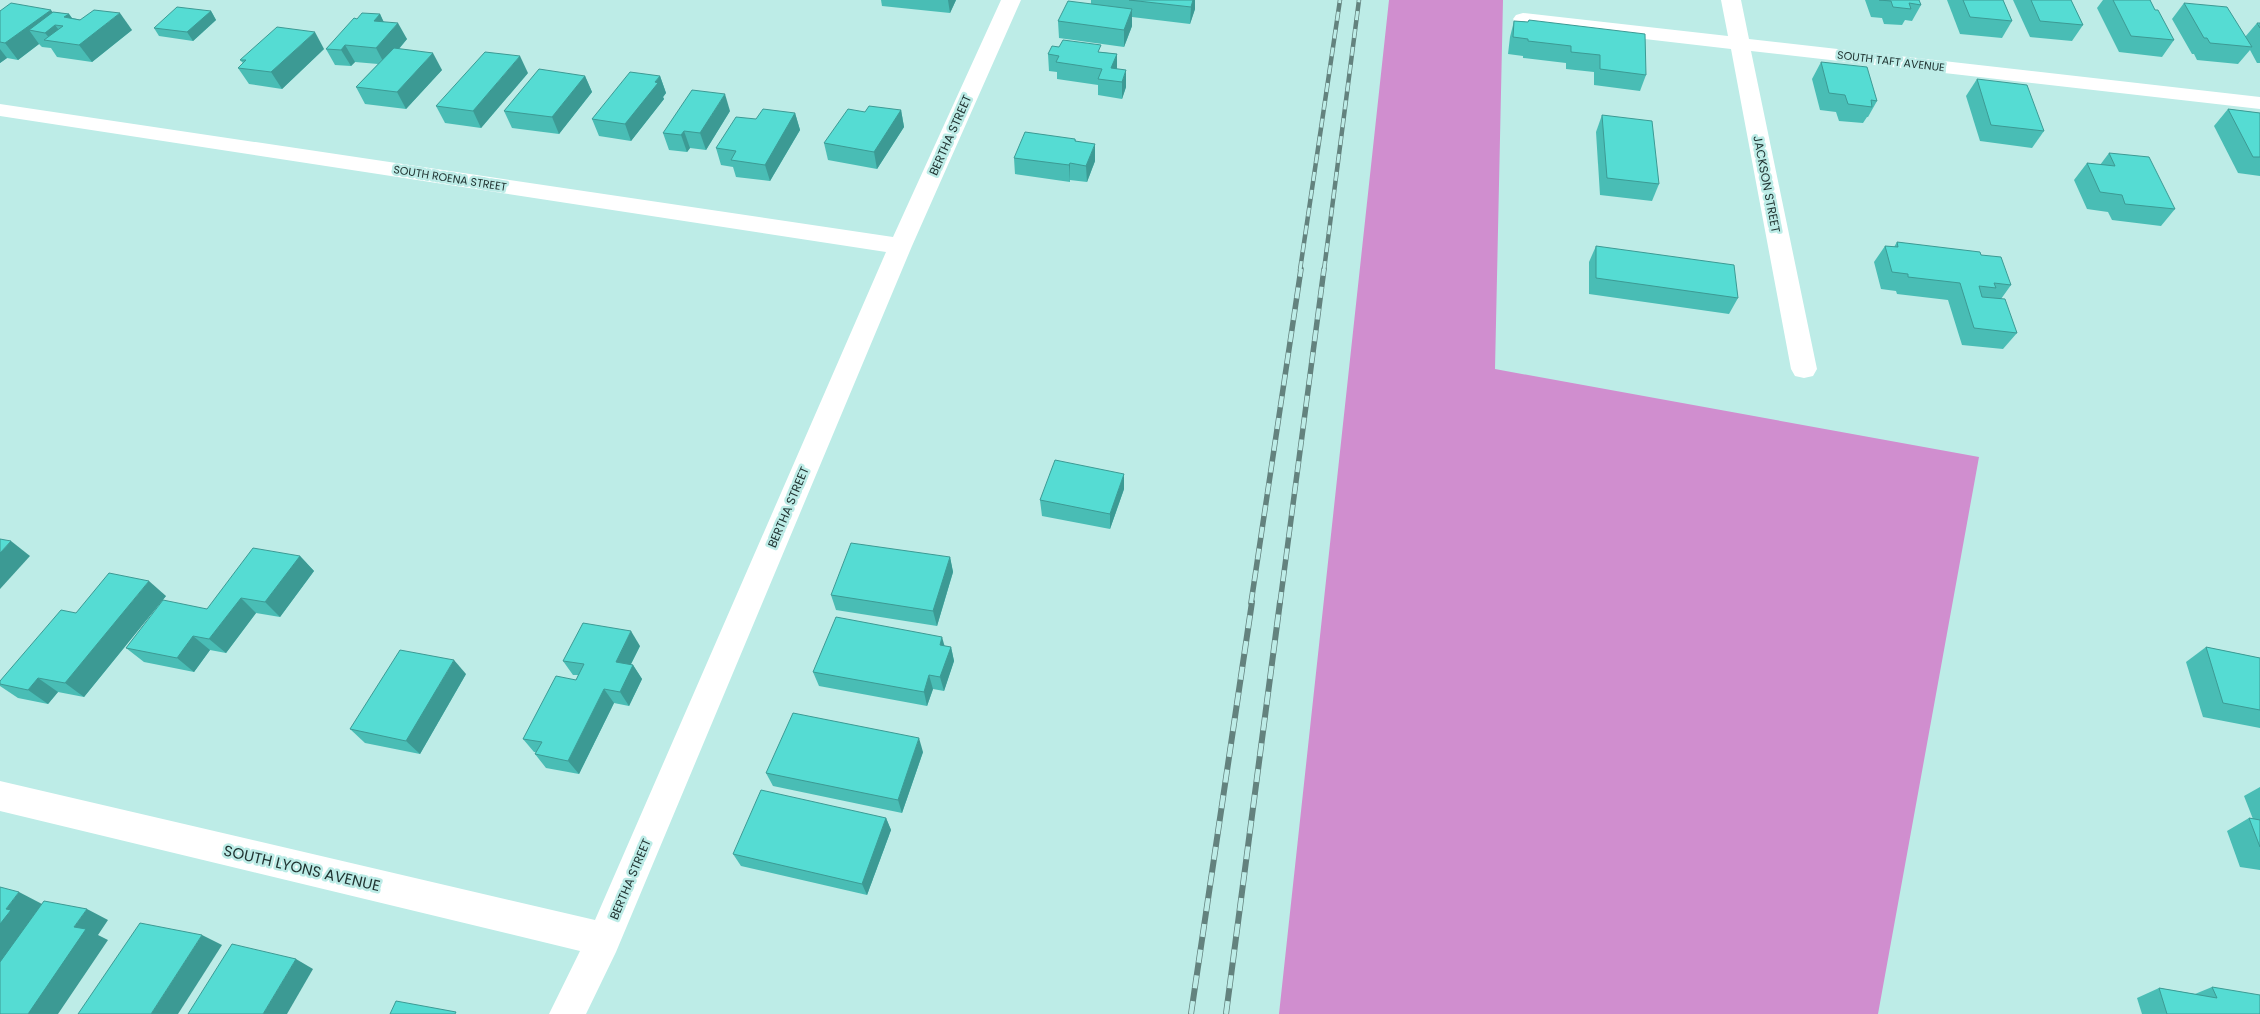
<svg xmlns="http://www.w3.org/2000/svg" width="2260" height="1014" font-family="Poppins,sans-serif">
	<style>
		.forest { fill: #d08ecf }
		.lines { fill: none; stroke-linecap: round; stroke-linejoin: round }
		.minor { fill: #fff; fill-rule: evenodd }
		.rail-far2-casing { stroke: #63827e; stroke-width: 4.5 }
		.rail-far1-casing { stroke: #63827e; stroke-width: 5.5 }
		.rail-casing { stroke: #63827e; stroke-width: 6 }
		.rail-far2 { stroke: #bdece7; stroke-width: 3; stroke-dasharray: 9; stroke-linecap: butt }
		.rail-far1 { stroke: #bdece7; stroke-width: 4; stroke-dasharray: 11; stroke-linecap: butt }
		.rail { stroke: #bdece7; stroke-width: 4.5; stroke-dasharray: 13; stroke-linecap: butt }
		.wall { fill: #49bdb5 }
		.shaded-wall { fill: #3c9a94 }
		.building { fill: #55dcd3; stroke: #3c9a94 }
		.labels { text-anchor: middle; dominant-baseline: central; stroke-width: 5; stroke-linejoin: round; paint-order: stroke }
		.far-street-label { font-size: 11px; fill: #213432; stroke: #bdece7 }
		.street-label { font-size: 12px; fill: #213432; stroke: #bdece7 }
		.near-street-label { font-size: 15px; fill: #213432; stroke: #bdece7 }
	</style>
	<rect width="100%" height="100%" fill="#bdece7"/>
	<path class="forest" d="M 1389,0 L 1503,0 L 1495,369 L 1979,457 L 1878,1014 L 1279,1014 Z"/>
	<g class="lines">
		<g class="minor">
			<path d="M 1001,0 L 1021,0 L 912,246 L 616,952 L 586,1014 L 549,1014 L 580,951 L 0,811 L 0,781 L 595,920 L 886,252 L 0,116 L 0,104 L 893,237 Z"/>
			<path d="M 1721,0 L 1741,0 L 1749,39 L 2260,97 L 2260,109 L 1751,51 L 1817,369 L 1813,376 L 1804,378 L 1795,376 L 1791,369 L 1731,49 L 1523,25 L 1516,23 L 1513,19 L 1516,15 L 1523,13 L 1728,36 Z"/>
		</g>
		<g class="rail-far2-casing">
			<g id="rail-far2">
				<path d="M 1300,270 L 1340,0"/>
				<path d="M 1324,270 L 1359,0"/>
			</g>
		</g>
		<g class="rail-far1-casing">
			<g id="rail-far1">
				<path d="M 1251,603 L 1301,269"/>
				<path d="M 1280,603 L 1324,269"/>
			</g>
		</g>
		<g class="rail-casing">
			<g id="rail">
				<path d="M 1191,1014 L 1252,602"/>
				<path d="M 1226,1014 L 1280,602"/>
			</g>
		</g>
		<use href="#rail-far2" class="rail-far2"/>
		<use href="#rail-far1" class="rail-far1"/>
		<use href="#rail" class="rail"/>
	</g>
	<g class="wall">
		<path d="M 881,0 L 956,0 L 950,13 L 882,6 Z"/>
		<path d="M 1091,0 L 1195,0 L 1195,9 L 1190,24 L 1132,17 L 1132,26 L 1124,47 L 1059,38 L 1058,21 L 1091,4 Z"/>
		<path d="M 1865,0 L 1919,0 L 1921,5 L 1912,21 L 1905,20 L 1902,25 L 1884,24 L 1882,18 L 1871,17 Z"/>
		<path d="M 1947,0 L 2003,0 L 2012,21 L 2002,38 L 1960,34 Z"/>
		<path d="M 2013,0 L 2071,0 L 2083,25 L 2072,41 L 2030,37 Z"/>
		<path d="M 2103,0 L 2150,0 L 2155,10 L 2174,40 L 2162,57 L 2119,52 L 2097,8 Z"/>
		<path d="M 2184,3 L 2245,37 L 2257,23 L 2260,23 L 2260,63 L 2257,63 L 2250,50 L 2238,64 L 2197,60 L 2194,54 L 2192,54 L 2172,19 Z"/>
		<path d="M 0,11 L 53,12 L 69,14 L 72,18 L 132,30 L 92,62 L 57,57 L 51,48 L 42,47 L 39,44 L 18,60 L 7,58 L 0,63 Z"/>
		<path d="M 211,11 L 216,20 L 193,41 L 159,36 L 154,28 Z"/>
		<path d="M 380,14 L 383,21 L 407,39 L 399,49 L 442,70 L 406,109 L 365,104 L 356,87 L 378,64 L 355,62 L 351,66 L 335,65 L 326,49 L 357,19 Z"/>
		<path d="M 1529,20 L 1646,75 L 1640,91 L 1594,85 L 1594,72 L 1566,69 L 1566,63 L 1523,58 L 1523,56 L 1508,54 L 1510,37 L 1514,21 L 1528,22 Z"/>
		<path d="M 324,49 L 282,89 L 249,84 L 238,68 L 243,63 L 240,60 Z"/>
		<path d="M 1101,52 L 1117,54 L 1117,69 L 1126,87 L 1122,99 L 1098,95 L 1098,85 L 1057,79 L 1057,72 L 1049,71 L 1048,54 Z"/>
		<path d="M 1821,62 L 1877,101 L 1868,117 L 1867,117 L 1863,123 L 1839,121 L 1836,112 L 1820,110 L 1812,79 Z"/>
		<path d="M 528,73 L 481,128 L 445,123 L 436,106 Z"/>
		<path d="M 585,76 L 592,92 L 559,134 L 512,128 L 504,111 Z"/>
		<path d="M 660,76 L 666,93 L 663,97 L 664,99 L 631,141 L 599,136 L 592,119 Z"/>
		<path d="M 1977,79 L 2044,131 L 2032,148 L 1980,141 L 1966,96 Z"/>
		<path d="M 2228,109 L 2260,113 L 2260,176 L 2238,173 L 2214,126 Z"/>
		<path d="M 901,110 L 904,127 L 877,169 L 828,160 L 824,143 L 865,112 Z"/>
		<path d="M 730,111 L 706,150 L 690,148 L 687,152 L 669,150 L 663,133 Z"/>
		<path d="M 795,113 L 800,130 L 770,181 L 736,177 L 733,167 L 721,165 L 716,148 L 756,119 Z"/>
		<path d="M 1602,115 L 1659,184 L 1652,201 L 1600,195 L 1596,132 Z"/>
		<path d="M 1075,139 L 1076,141 L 1095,161 L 1087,182 L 1070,180 L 1070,182 L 1015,174 L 1014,158 Z"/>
		<path d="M 2109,153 L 2175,209 L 2161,226 L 2112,220 L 2108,212 L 2087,209 L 2074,180 L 2087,163 L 2100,165 Z"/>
		<path d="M 1897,242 L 1981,255 L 2011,285 L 2001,299 L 2017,333 L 2003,349 L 1962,345 L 1948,300 L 1897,294 L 1896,291 L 1881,289 L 1874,262 L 1885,246 L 1894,247 Z"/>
		<path d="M 1596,246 L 1738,298 L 1729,314 L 1589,294 L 1589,262 Z"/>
		<path d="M 1124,489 L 1110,529 L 1042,516 L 1040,500 Z"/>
		<path d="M 300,556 L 314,571 L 280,617 L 256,613 L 226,653 L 210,650 L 194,672 L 144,662 L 126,648 L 207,609 Z"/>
		<path d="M 950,557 L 953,572 L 937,626 L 836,610 L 831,595 Z"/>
		<path d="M 166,596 L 84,697 L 58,692 L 48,704 L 18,698 L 0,686 L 0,681 L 76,613 Z"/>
		<path d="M 640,646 L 631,664 L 633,665 L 642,679 L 629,706 L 614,703 L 579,774 L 546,768 L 535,754 L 536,752 L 534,752 L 523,739 L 576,680 L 578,675 L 573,675 L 563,661 Z"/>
		<path d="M 944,646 L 951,647 L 954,661 L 944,691 L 933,689 L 927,706 L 819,686 L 813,672 Z"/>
		<path d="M 2206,647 L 2260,658 L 2260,728 L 2203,717 L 2186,662 Z"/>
		<path d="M 466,674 L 420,754 L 365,743 L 350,729 Z"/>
		<path d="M 923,752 L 902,813 L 773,786 L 766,773 Z"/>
		<path d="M 2260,787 L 2260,870 L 2240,867 L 2227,831 L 2249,818 L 2253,819 L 2244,796 Z"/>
		<path d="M 886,818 L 891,830 L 867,895 L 741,866 L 733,854 Z"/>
		<path d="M 2212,987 L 2260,1014 L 2142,1014 L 2137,998 L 2159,988 L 2195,994 Z"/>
	</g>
	<g class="shaded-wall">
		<path d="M 948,0 L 956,0 L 950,13 Z"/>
		<path d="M 1193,0 L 1195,0 L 1195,9 L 1190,24 L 1191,7 Z"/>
		<path d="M 1132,9 L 1132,26 L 1124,47 L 1124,30 Z"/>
		<path d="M 51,10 L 63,26 L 55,25 L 68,42 L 52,41 L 45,33 L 29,30 L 39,44 L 18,60 L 5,43 Z"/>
		<path d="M 211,11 L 216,20 L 193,41 L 187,32 Z"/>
		<path d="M 120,13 L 132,30 L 92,62 L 79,45 Z"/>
		<path d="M 69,14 L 81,31 L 64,17 Z"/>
		<path d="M 380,14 L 388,31 L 374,21 Z"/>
		<path d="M 398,23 L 407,39 L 385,65 L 376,48 Z"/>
		<path d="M 315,32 L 324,49 L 282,89 L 271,72 Z"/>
		<path d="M 345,45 L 355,62 L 351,66 L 341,50 Z"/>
		<path d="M 0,49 L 7,58 L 0,63 Z"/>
		<path d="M 433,53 L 442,70 L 406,109 L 397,92 Z"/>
		<path d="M 1117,54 L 1117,71 L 1111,68 Z"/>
		<path d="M 520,56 L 528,73 L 481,128 L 473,111 Z"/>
		<path d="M 1126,70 L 1126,87 L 1122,99 L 1122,82 Z"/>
		<path d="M 585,76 L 592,92 L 559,134 L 552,117 Z"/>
		<path d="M 660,76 L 666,93 L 663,97 L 664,99 L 631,141 L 625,124 Z"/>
		<path d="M 725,94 L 730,111 L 706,150 L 700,133 Z"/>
		<path d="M 901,110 L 904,127 L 877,169 L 874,152 Z"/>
		<path d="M 795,113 L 800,130 L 770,181 L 765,165 Z"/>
		<path d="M 684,131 L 690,148 L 687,152 L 681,135 Z"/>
		<path d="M 1095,144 L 1095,161 L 1087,182 L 1086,166 Z"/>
		<path d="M 1070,163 L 1070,182 L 1069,165 Z"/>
		<path d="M 1124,474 L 1124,489 L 1110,529 L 1110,514 Z"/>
		<path d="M 11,541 L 30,556 L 0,589 L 0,553 Z"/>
		<path d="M 300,556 L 314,571 L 280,617 L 265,602 Z"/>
		<path d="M 950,557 L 953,572 L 937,626 L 933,611 Z"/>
		<path d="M 149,581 L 166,596 L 84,697 L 65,683 Z"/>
		<path d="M 241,598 L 256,613 L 226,653 L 209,639 Z"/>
		<path d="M 631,631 L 640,646 L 625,676 L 616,662 Z"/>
		<path d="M 193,636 L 210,650 L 194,672 L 177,658 Z"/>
		<path d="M 942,637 L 946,651 L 940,645 Z"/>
		<path d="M 951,647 L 954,661 L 944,691 L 940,677 Z"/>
		<path d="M 454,660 L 466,674 L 420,754 L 406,741 Z"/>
		<path d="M 633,665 L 642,679 L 629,706 L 620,692 Z"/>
		<path d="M 929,675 L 933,689 L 927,706 L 924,692 Z"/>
		<path d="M 38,678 L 58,692 L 48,704 L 28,690 Z"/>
		<path d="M 604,689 L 614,703 L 579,774 L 568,761 Z"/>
		<path d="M 919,738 L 923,752 L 902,813 L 898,800 Z"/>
		<path d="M 886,818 L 891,830 L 867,895 L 862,884 Z"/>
		<path d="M 19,892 L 42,904 L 0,964 L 0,924 L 6,909 Z"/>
		<path d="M 87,909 L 108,920 L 98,935 L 108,940 L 58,1014 L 28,1014 L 74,927 Z"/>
		<path d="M 202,935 L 222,945 L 178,1014 L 151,1014 Z"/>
		<path d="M 296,959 L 313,969 L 287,1014 L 263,1014 Z"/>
	</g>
	<g class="building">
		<path d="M 1129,0 L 1193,0 L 1191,7 Z"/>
		<path d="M 1879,0 L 1919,0 L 1921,5 L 1909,3 L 1911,9 L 1893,7 L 1891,1 Z"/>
		<path d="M 1963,0 L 2003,0 L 2012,21 L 1970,17 Z"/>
		<path d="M 2031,0 L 2071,0 L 2083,25 L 2040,21 Z"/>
		<path d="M 2113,0 L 2150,0 L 2155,10 L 2158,10 L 2174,40 L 2131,36 Z"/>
		<path d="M 1068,1 L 1132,9 L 1124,30 L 1058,21 Z"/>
		<path d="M 11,3 L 51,10 L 5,43 L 0,42 L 0,11 Z"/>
		<path d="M 2184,3 L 2227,7 L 2252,47 L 2210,43 L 2207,38 L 2204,38 Z"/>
		<path d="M 177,7 L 211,11 L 187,32 L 154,28 Z"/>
		<path d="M 94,10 L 120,13 L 79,45 L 44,40 L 63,26 L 55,25 L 45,33 L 29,30 L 53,12 L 69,14 L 64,17 L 80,20 Z"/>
		<path d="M 362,13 L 380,14 L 374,21 L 398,23 L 376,48 L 345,45 L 341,50 L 326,49 L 354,18 L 357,19 Z"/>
		<path d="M 1529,20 L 1645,34 L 1646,75 L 1600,69 L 1600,55 L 1571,52 L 1571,46 L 1528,41 L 1528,39 L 1513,37 L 1514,21 L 1528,22 Z"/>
		<path d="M 2257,23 L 2260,23 L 2260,28 Z"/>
		<path d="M 277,27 L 315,32 L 271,72 L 238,68 L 246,60 L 240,60 Z"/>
		<path d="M 1063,40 L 1101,45 L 1098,52 L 1117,54 L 1111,68 L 1126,70 L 1122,82 L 1098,79 L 1102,69 L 1056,62 L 1059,56 L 1048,54 L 1052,46 L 1059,47 Z"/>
		<path d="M 394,48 L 433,53 L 397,92 L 356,87 Z"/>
		<path d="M 485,52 L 520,56 L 473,111 L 436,106 Z"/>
		<path d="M 1821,62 L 1867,67 L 1877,101 L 1871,100 L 1872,107 L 1848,104 L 1845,95 L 1829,93 Z"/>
		<path d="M 539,69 L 585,76 L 552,117 L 504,111 Z"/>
		<path d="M 630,72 L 660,76 L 655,82 L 658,83 L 625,124 L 592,119 Z"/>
		<path d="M 1977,79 L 2027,85 L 2044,131 L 1991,125 Z"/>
		<path d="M 692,90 L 725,94 L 700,133 L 684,131 L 681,135 L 663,133 Z"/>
		<path d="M 869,106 L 901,110 L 874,152 L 824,143 L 848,109 L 865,112 Z"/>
		<path d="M 763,109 L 795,113 L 765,165 L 731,160 L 736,151 L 716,148 L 736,117 L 756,119 Z"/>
		<path d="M 2228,109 L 2260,113 L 2260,157 L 2253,157 Z"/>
		<path d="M 1602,115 L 1652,121 L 1659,184 L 1607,178 Z"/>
		<path d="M 1025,132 L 1075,139 L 1075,141 L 1095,144 L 1086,166 L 1070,163 L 1069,165 L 1014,158 Z"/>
		<path d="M 2109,153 L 2149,157 L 2175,209 L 2125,204 L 2122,195 L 2100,192 L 2087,163 L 2115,166 Z"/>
		<path d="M 1897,242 L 1980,252 L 1981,255 L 2001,257 L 2011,285 L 1994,283 L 1996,288 L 1979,286 L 1982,297 L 2005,299 L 2017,333 L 1974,328 L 1960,283 L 1908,277 L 1908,274 L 1892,272 L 1885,246 L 1898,247 Z"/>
		<path d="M 1596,246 L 1734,265 L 1738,298 L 1596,278 Z"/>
		<path d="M 1055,460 L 1124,474 L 1110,514 L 1040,500 Z"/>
		<path d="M 0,539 L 11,541 L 0,553 Z"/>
		<path d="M 851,543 L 950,557 L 933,611 L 831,595 Z"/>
		<path d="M 253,548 L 300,556 L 265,602 L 241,598 L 209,639 L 193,636 L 177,658 L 126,648 L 163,600 L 207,609 Z"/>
		<path d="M 109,573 L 149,581 L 65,683 L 38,678 L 28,690 L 0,684 L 0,681 L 61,610 L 76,613 Z"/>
		<path d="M 836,617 L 942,637 L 940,645 L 951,647 L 940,677 L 929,675 L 924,692 L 813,672 Z"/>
		<path d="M 583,623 L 631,631 L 616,662 L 633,665 L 620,692 L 604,689 L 568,761 L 535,754 L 542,742 L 523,739 L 556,676 L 576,680 L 584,664 L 563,661 Z"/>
		<path d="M 2206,647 L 2260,658 L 2260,710 L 2223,703 Z"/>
		<path d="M 400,650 L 454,660 L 406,741 L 350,729 Z"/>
		<path d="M 793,713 L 919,738 L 898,800 L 766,773 Z"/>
		<path d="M 761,790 L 886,818 L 862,884 L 733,854 Z"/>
		<path d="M 2249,818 L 2260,820 L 2260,847 Z"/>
		<path d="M 0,887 L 19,892 L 6,909 L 11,910 L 0,924 Z"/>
		<path d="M 44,901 L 87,909 L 74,927 L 86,929 L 28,1014 L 0,1014 L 0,962 Z"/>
		<path d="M 140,923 L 202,935 L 151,1014 L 78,1014 Z"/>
		<path d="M 232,944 L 296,959 L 263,1014 L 188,1014 Z"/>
		<path d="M 2212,987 L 2260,995 L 2260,1014 L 2167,1014 L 2159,988 L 2217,998 Z"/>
		<path d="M 396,1001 L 456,1012 L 455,1014 L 390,1014 Z"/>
	</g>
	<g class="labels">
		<g class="far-street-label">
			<text transform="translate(1891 61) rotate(7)">SOUTH TAFT AVENUE</text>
			<text transform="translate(450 178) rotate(9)">SOUTH ROENA STREET</text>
		</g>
		<g class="street-label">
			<text transform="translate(950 135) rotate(-66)">BERTHA STREET</text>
			<text transform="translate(1767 184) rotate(79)">JACKSON STREET</text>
			<text transform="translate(788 507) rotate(-67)">BERTHA STREET</text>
			<text transform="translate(630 879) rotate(-67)">BERTHA STREET</text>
		</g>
		<g class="near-street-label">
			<text transform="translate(302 868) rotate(13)">SOUTH LYONS AVENUE</text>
		</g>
	</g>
</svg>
